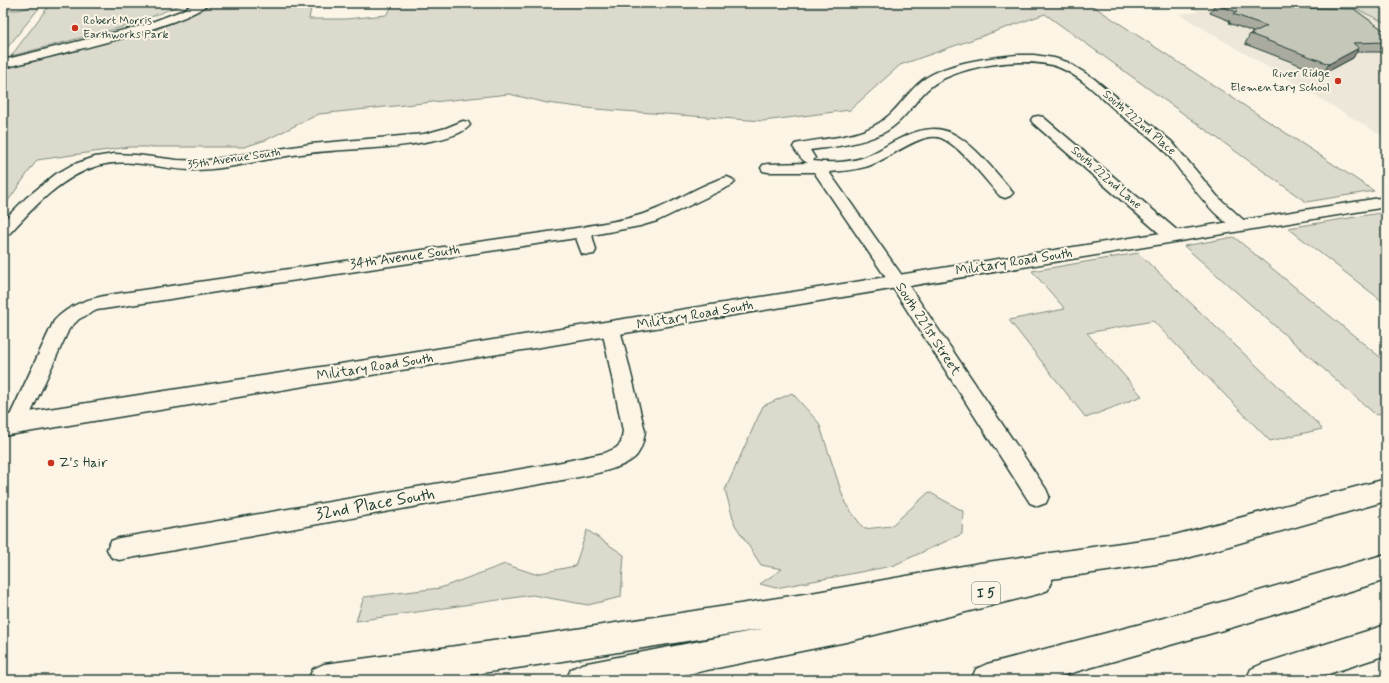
<svg xmlns="http://www.w3.org/2000/svg" width="1389" height="683" font-family="Mynerve,sans-serif">
	<style>
		.built { fill: #ece7d8 }
		.green { fill: #dcdacc; stroke: #7e8c80 }
		.lines { fill: none; stroke-linecap: round; stroke-linejoin: round }
		.minor-casing { stroke: #1f3d34; stroke-width: 3 }
		.major-casing { stroke: #1f3d34; stroke-width: 3 }
		.highway-casing { stroke: #1f3d34; stroke-width: 3 }
		.minor { fill: #fcf5e5; fill-rule: evenodd }
		.major { fill: #fcf5e5; fill-rule: evenodd }
		.highway { fill: #fcf5e5; fill-rule: evenodd }
		.wall { fill: #a9ab9f; stroke: #1f3d34 }
		.shaded-wall { fill: #8a8b82; stroke: #1f3d34 }
		.building { fill: #c5c7b9; stroke: #1f3d34 }
		.poi-dot { fill: #c8321e; stroke: #fcf5e5; stroke-width: 1.5 }
		.labels { text-anchor: middle; dominant-baseline: central; stroke-width: 4; stroke-linejoin: round; paint-order: stroke }
		.far-poi-label { font-size: 12px; fill: #1f3d34; stroke: #fcf5e5; text-anchor: start }
		.far-street-label { font-size: 12px; fill: #1f3d34; stroke: #fcf5e5 }
		.shield { fill: #fcf5e5; stroke: #617469; stroke-width: 1 }
		.shield-label { font-size: 13px; font-weight: bold; fill: #1f3d34 }
		.street-label { font-size: 14px; fill: #1f3d34; stroke: #fcf5e5 }
		.poi-label { font-size: 14px; fill: #1f3d34; stroke: #fcf5e5; text-anchor: start }
		.near-street-label { font-size: 17px; fill: #1f3d34; stroke: #fcf5e5 }
	</style>
	<rect width="100%" height="100%" fill="#fcf5e5"/>
	<filter id="ink" filterUnits="userSpaceOnUse"><feTurbulence type="fractalNoise" baseFrequency=".025" numOctaves="2"/><feDisplacementMap in="SourceGraphic" scale="8" xChannelSelector="R" yChannelSelector="G"/><feConvolveMatrix kernelMatrix="1 2 1 2 8 2 1 2 1" color-interpolation-filters="sRGB"/></filter>
	<g filter="url(#ink)">
		<path class="built" d="M 1183,3 L 1344,3 L 1386,23 L 1386,138 L 1179,14 L 1198,12 Z"/>
		<g class="green">
			<path d="M 43,3 L 3,53 L 3,10 L 19,10 Z"/>
			<path d="M 51,3 L 185,3 L 134,24 L 11,56 Z"/>
			<path d="M 217,3 L 312,3 L 309,19 L 346,19 L 386,15 L 395,3 L 1106,3 L 1093,6 L 1374,191 L 1306,202 L 1045,14 L 900,65 L 850,110 L 763,121 L 595,109 L 547,103 L 509,94 L 319,114 L 266,140 L 244,147 L 129,147 L 37,160 L 3,208 L 3,67 L 145,34 Z"/>
			<path d="M 1344,3 L 1386,3 L 1386,23 Z"/>
			<path d="M 1386,212 L 1386,304 L 1288,228 Z"/>
			<path d="M 1234,237 L 1386,362 L 1386,412 L 1376,415 L 1184,246 Z"/>
			<path d="M 1138,253 L 1316,422 L 1322,429 L 1270,441 L 1153,321 L 1087,333 L 1142,396 L 1086,418 L 1009,320 L 1065,309 L 1032,271 Z"/>
			<path d="M 792,393 L 819,423 L 845,503 L 864,529 L 891,526 L 929,492 L 963,511 L 962,534 L 892,566 L 776,588 L 760,584 L 782,569 L 761,565 L 735,525 L 725,490 L 763,406 Z"/>
			<path d="M 587,530 L 624,555 L 621,597 L 588,605 L 532,595 L 356,621 L 364,597 L 440,588 L 505,564 L 535,574 L 575,566 Z"/>
		</g>
		<g class="lines">
			<g class="minor-casing">
				<g id="minor">
					<path d="M 195,3 L 208,3 C 192,25 38,59 3,68 L 3,60 L 144,25 L 181,11 Z"/>
					<path d="M 1017,55 L 1034,55 L 1054,58 L 1067,62 L 1093,78 L 1172,142 L 1217,196 L 1249,225 L 1247,229 C 1220,235 1180,166 1162,148 C 1150,136 1136,127 1122,116 C 1102,99 1083,77 1058,67 C 1026,55 953,66 928,89 C 912,104 903,123 883,133 C 860,144 834,147 810,150 L 815,158 L 813,161 C 829,163 846,163 862,158 C 874,154 885,146 897,140 C 936,120 954,128 983,158 C 993,169 1004,181 1013,193 L 1010,196 L 1005,198 L 1000,196 C 986,181 960,145 941,138 C 922,131 890,158 871,165 C 858,170 843,171 829,172 L 903,277 L 1046,489 L 1049,496 L 1046,503 L 1038,506 L 1030,503 L 891,285 L 814,172 L 768,172 L 763,171 L 761,168 L 763,165 L 768,164 L 808,163 C 801,160 798,154 793,147 L 795,144 C 821,138 848,139 872,127 C 893,117 902,99 918,84 C 941,63 987,58 1017,55 Z"/>
					<path d="M 1038,116 L 1043,117 L 1179,232 L 1181,236 L 1179,240 L 1173,241 L 1167,240 L 1033,123 L 1031,120 L 1033,117 Z"/>
					<path d="M 463,121 L 468,122 L 470,125 C 463,135 437,140 425,142 C 385,150 342,148 301,154 C 266,158 229,170 193,170 C 162,170 128,156 97,166 C 61,177 34,207 9,234 L 3,235 L 3,221 L 26,198 L 56,174 L 72,165 L 95,157 L 114,154 L 136,155 L 177,160 L 203,161 L 311,144 L 424,134 L 446,128 Z"/>
					<path d="M 727,177 L 732,179 L 735,182 L 732,185 L 657,221 L 640,226 L 592,235 L 596,250 L 594,254 L 588,255 L 582,254 L 576,238 L 97,310 L 79,319 L 69,329 L 23,430 L 16,432 L 9,430 L 6,424 L 54,321 C 71,303 91,298 115,294 L 583,227 C 608,222 634,219 657,209 C 680,199 703,183 727,177 Z"/>
					<path d="M 611,322 L 618,324 L 620,329 L 645,431 C 644,439 642,448 637,455 C 624,471 577,477 557,481 L 119,560 L 111,557 L 107,549 L 111,541 L 119,538 L 557,463 L 605,453 L 616,448 L 621,443 L 623,431 L 602,329 L 604,324 Z"/>
				</g>
			</g>
			<g class="major-casing">
				<path id="major" d="M 1386,197 L 1386,207 L 3,436 L 3,416 L 399,355 Z"/>
			</g>
			<g class="highway-casing">
				<g id="highway">
					<path d="M 1386,479 L 1386,501 L 1177,561 L 1051,579 L 1052,581 L 1048,590 L 1038,594 L 846,642 L 658,680 L 566,680 L 571,669 L 582,664 L 762,629 L 537,665 L 433,680 L 308,680 L 313,669 L 324,664 L 537,635 L 811,593 L 980,563 L 1171,536 Z"/>
					<path d="M 1386,554 L 1386,580 L 1237,626 L 1047,680 L 971,680 L 976,669 L 987,664 L 1187,612 Z"/>
					<path d="M 1386,625 L 1386,655 L 1310,680 L 1246,680 L 1251,669 L 1262,664 Z"/>
				</g>
			</g>
			<use href="#minor" class="minor"/>
			<use href="#major" class="major"/>
			<use href="#highway" class="highway"/>
		</g>
		<path class="wall" d="M 1215,4 L 1306,8 L 1386,32 L 1386,52 L 1356,52 L 1353,58 L 1323,74 L 1245,44 L 1250,34 L 1253,32 L 1229,23 L 1230,21 L 1210,13 Z"/>
		<path class="shaded-wall" d="M 1359,48 L 1353,58 L 1323,74 L 1329,64 Z"/>
		<path class="building" d="M 1217,3 L 1291,3 L 1306,8 L 1354,9 L 1386,32 L 1386,42 L 1353,43 L 1359,48 L 1329,64 L 1250,34 L 1267,26 L 1233,14 L 1237,12 L 1215,4 Z"/>
	</g>
	<g class="poi-dot">
		<circle cx="75" cy="28" r="4"/>
		<circle cx="1338" cy="81" r="4"/>
		<circle cx="51" cy="463" r="4"/>
	</g>
	<g class="labels">
		<g class="far-poi-label">
			<text x="83" y="21">Robert Morris<tspan x="83" dy="14">Earthworks Park</tspan></text>
			<text x="1330" y="74" text-anchor="end">River Ridge<tspan x="1330" dy="14">Elementary School</tspan></text>
		</g>
		<g class="far-street-label">
			<text transform="translate(1139 123) rotate(41)">South 222nd Place</text>
			<text transform="translate(234 159) rotate(-8)">35th Avenue South</text>
			<text transform="translate(1106 178) rotate(41)">South 222nd Lane</text>
		</g>
		<rect class="shield" x="972" y="582" width="28" height="22" rx="3"/>
		<g class="shield-label">
			<text x="986" y="593">I 5</text>
		</g>
		<g class="street-label">
			<text transform="translate(405 257) rotate(-8)">34th Avenue South</text>
			<text transform="translate(1014 262) rotate(-9)">Military Road South</text>
			<text transform="translate(695 315) rotate(-10)">Military Road South</text>
			<text transform="translate(928 329) rotate(57)">South 221st Street</text>
			<text transform="translate(375 367) rotate(-9)">Military Road South</text>
		</g>
		<g class="poi-label">
			<text x="59" y="463">Z's Hair</text>
		</g>
		<g class="near-street-label">
			<text transform="translate(375 504) rotate(-10)">32nd Place South</text>
		</g>
	</g>
	<rect width="1389" height="683" fill="none" stroke="#fcf5e5" stroke-width="16"/>
	<rect x="8" y="8" width="1373" height="667" fill="none" stroke="#1f3d34" stroke-width="1.5" filter="url(#ink)"/>
</svg>
